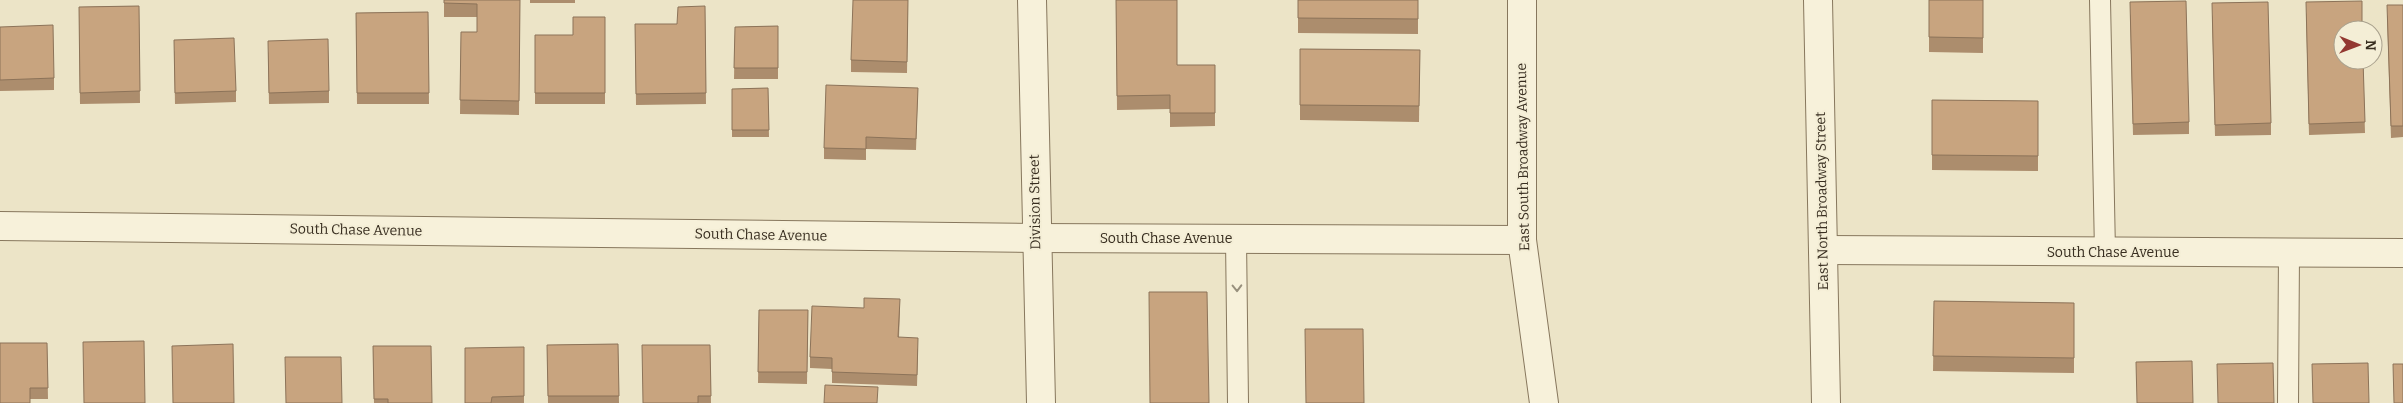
<svg xmlns="http://www.w3.org/2000/svg" width="2403" height="403" font-family="Bitter,serif">
	<style>
		.lines { fill: none; stroke-linecap: round; stroke-linejoin: round }
		.lane-casing { stroke: #87775d; stroke-width: 22 }
		.street-casing { stroke: #87775d; stroke-width: 30 }
		.lane { stroke: #f7f1da; stroke-width: 20 }
		.street { stroke: #f7f1da; stroke-width: 28 }
		.wall { fill: #ac8d6d }
		.building { fill: #c8a47f; stroke: #8c7359 }
		.oneway { stroke: #98907d }
		.labels { text-anchor: middle; dominant-baseline: central; stroke-width: 4; stroke-linejoin: round; paint-order: stroke }
		.street-label { font-size: 14px; fill: #382e20; stroke: #f4eed6 }
	</style>
	<rect width="100%" height="100%" fill="#ece4c7"/>
	<g class="lines">
		<g class="lane-casing">
			<g id="lane">
				<path d="M 2100,0 L 2105,252"/>
				<path d="M 1236,239 L 1238,403"/>
				<path d="M 2288,403 L 2289,252"/>
			</g>
		</g>
		<g class="street-casing">
			<g id="street">
				<path d="M 1032,0 L 1041,403"/>
				<path d="M 1522,0 L 1522,240 L 1544,403"/>
				<path d="M 1818,0 L 1826,403"/>
				<path d="M 0,226 L 1036,238 L 1522,240"/>
				<path d="M 1823,250 L 2403,253"/>
			</g>
		</g>
		<use href="#lane" class="lane"/>
		<use href="#street" class="street"/>
	</g>
	<g class="wall">
		<path d="M 444,0 L 520,0 L 519,115 L 460,114 L 461,32 L 477,32 L 477,17 L 444,17 Z"/>
		<rect x="530" y="0" width="45" height="3"/>
		<path d="M 908,0 L 907,73 L 851,72 L 851,60 Z"/>
		<path d="M 1116,0 L 1177,65 L 1215,65 L 1215,126 L 1170,127 L 1170,109 L 1117,110 Z"/>
		<path d="M 1298,0 L 1418,0 L 1418,34 L 1298,33 Z"/>
		<path d="M 1929,0 L 1983,0 L 1983,53 L 1929,52 Z"/>
		<path d="M 2403,5 L 2403,137 L 2391,138 L 2387,16 Z"/>
		<path d="M 139,6 L 140,103 L 80,104 L 79,7 Z"/>
		<path d="M 705,6 L 706,104 L 636,105 L 635,24 L 677,24 Z"/>
		<path d="M 428,12 L 429,104 L 357,104 L 356,13 Z"/>
		<path d="M 2306,13 L 2363,60 L 2365,133 L 2309,135 Z"/>
		<path d="M 2130,14 L 2189,122 L 2189,134 L 2133,135 Z"/>
		<path d="M 2212,15 L 2271,123 L 2271,135 L 2215,136 Z"/>
		<path d="M 605,17 L 605,104 L 535,104 L 535,35 L 573,35 Z"/>
		<path d="M 778,26 L 778,79 L 734,79 L 735,27 Z"/>
		<path d="M 0,27 L 54,78 L 54,90 L 0,91 Z"/>
		<path d="M 1300,49 L 1420,50 L 1419,122 L 1300,120 Z"/>
		<path d="M 174,51 L 236,91 L 236,102 L 175,104 Z"/>
		<path d="M 268,52 L 329,91 L 329,103 L 269,104 Z"/>
		<path d="M 768,88 L 769,137 L 732,137 L 732,89 Z"/>
		<path d="M 918,88 L 916,150 L 866,149 L 866,160 L 824,159 L 824,148 Z"/>
		<path d="M 1932,100 L 2038,101 L 2038,171 L 1932,170 Z"/>
		<path d="M 1934,301 L 2074,303 L 2074,373 L 1933,371 Z"/>
		<path d="M 759,310 L 808,310 L 807,384 L 758,383 Z"/>
		<path d="M 900,310 L 899,337 L 918,349 L 917,386 L 832,383 L 832,369 L 810,368 L 810,357 Z"/>
		<path d="M 47,343 L 48,399 L 30,399 L 0,403 Z"/>
		<path d="M 618,344 L 619,403 L 548,403 L 547,345 Z"/>
		<path d="M 710,345 L 711,403 L 643,403 Z"/>
		<path d="M 373,346 L 432,403 L 374,403 Z"/>
		<path d="M 524,347 L 524,403 L 465,403 Z"/>
	</g>
	<g class="building">
		<path d="M 444,0 L 520,0 L 519,101 L 460,100 L 461,32 L 477,32 L 477,4 L 444,3 Z"/>
		<path d="M 853,0 L 908,0 L 907,62 L 851,60 Z"/>
		<path d="M 1116,0 L 1177,0 L 1177,65 L 1215,65 L 1215,113 L 1170,113 L 1170,95 L 1117,96 Z"/>
		<path d="M 1298,0 L 1418,0 L 1418,19 L 1298,18 Z"/>
		<path d="M 1929,0 L 1983,0 L 1983,38 L 1929,37 Z"/>
		<path d="M 2186,1 L 2189,122 L 2133,124 L 2130,2 Z"/>
		<path d="M 2362,1 L 2362,30 L 2343,30 L 2343,60 L 2363,60 L 2365,122 L 2309,124 L 2306,2 Z"/>
		<path d="M 2268,2 L 2271,123 L 2215,125 L 2212,3 Z"/>
		<path d="M 2387,5 L 2403,5 L 2403,126 L 2391,126 Z"/>
		<path d="M 139,6 L 140,91 L 80,93 L 79,7 Z"/>
		<path d="M 705,6 L 706,93 L 636,94 L 635,24 L 677,24 L 678,7 Z"/>
		<path d="M 428,12 L 429,93 L 357,93 L 356,13 Z"/>
		<path d="M 573,17 L 605,17 L 605,93 L 535,93 L 535,35 L 573,35 Z"/>
		<path d="M 53,25 L 54,78 L 0,80 L 0,27 Z"/>
		<path d="M 778,26 L 778,68 L 734,68 L 735,27 Z"/>
		<path d="M 234,38 L 236,91 L 175,93 L 174,40 Z"/>
		<path d="M 328,39 L 329,91 L 269,93 L 268,41 Z"/>
		<path d="M 1300,49 L 1420,50 L 1419,106 L 1300,105 Z"/>
		<path d="M 826,85 L 918,88 L 916,139 L 866,137 L 866,149 L 824,148 Z"/>
		<path d="M 768,88 L 769,130 L 732,130 L 732,89 Z"/>
		<path d="M 1932,100 L 2038,101 L 2038,156 L 1932,155 Z"/>
		<path d="M 1149,292 L 1207,292 L 1209,403 L 1150,403 Z"/>
		<path d="M 864,298 L 900,299 L 898,337 L 918,338 L 917,375 L 832,372 L 832,358 L 810,357 L 812,306 L 864,308 Z"/>
		<path d="M 1934,301 L 2074,303 L 2074,358 L 1933,356 Z"/>
		<path d="M 759,310 L 808,310 L 807,372 L 758,372 Z"/>
		<path d="M 1305,329 L 1363,329 L 1364,403 L 1306,403 Z"/>
		<path d="M 144,341 L 145,403 L 84,403 L 83,342 Z"/>
		<path d="M 0,343 L 47,343 L 48,388 L 30,388 L 30,403 L 0,403 Z"/>
		<path d="M 233,344 L 234,403 L 173,403 L 172,346 Z"/>
		<path d="M 618,344 L 619,396 L 548,396 L 547,345 Z"/>
		<path d="M 642,345 L 710,345 L 711,396 L 698,396 L 698,403 L 643,403 Z"/>
		<path d="M 373,346 L 431,346 L 432,403 L 388,403 L 388,399 L 374,399 Z"/>
		<path d="M 524,347 L 524,396 L 492,397 L 491,403 L 465,403 L 465,348 Z"/>
		<path d="M 285,357 L 341,357 L 342,403 L 286,403 Z"/>
		<path d="M 2192,361 L 2193,403 L 2137,403 L 2136,362 Z"/>
		<path d="M 2273,363 L 2274,403 L 2218,403 L 2217,364 Z"/>
		<path d="M 2368,363 L 2369,403 L 2313,403 L 2312,364 Z"/>
		<path d="M 2393,364 L 2403,364 L 2403,403 L 2394,403 Z"/>
		<path d="M 825,385 L 878,387 L 877,403 L 824,403 Z"/>
	</g>
	<defs><path id="oneway-chevron" d="M-2-3.5L2.5 0L-2 3.5" fill="none" stroke-width="1.6" stroke-linecap="round" stroke-linejoin="round" transform="scale(1.25)"/></defs>
	<use class="oneway" href="#oneway-chevron" transform="translate(1237 288) rotate(89)"/>
	<g class="labels">
		<g class="street-label">
			<text transform="translate(1523 157) rotate(-91)">East South Broadway Avenue</text>
			<text transform="translate(1822 201) rotate(-91)">East North Broadway Street</text>
			<text transform="translate(1035 202) rotate(-91)">Division Street</text>
			<text transform="translate(356 230) rotate(1)">South Chase Avenue</text>
			<text transform="translate(761 235) rotate(1)">South Chase Avenue</text>
			<text x="1166" y="238">South Chase Avenue</text>
			<text x="2113" y="252">South Chase Avenue</text>
		</g>
	</g>
	<g transform="translate(2358 45) rotate(91)"><circle r="24" fill="#f4eed6" stroke="#a9a18d"/>
	<path d="M0-4L9 19L0 12L-9 19Z" fill="#933830"/>
	<text y="-8" font-size="14" font-weight="bold" text-anchor="middle" fill="#382e20">N</text>
	</g>
</svg>
